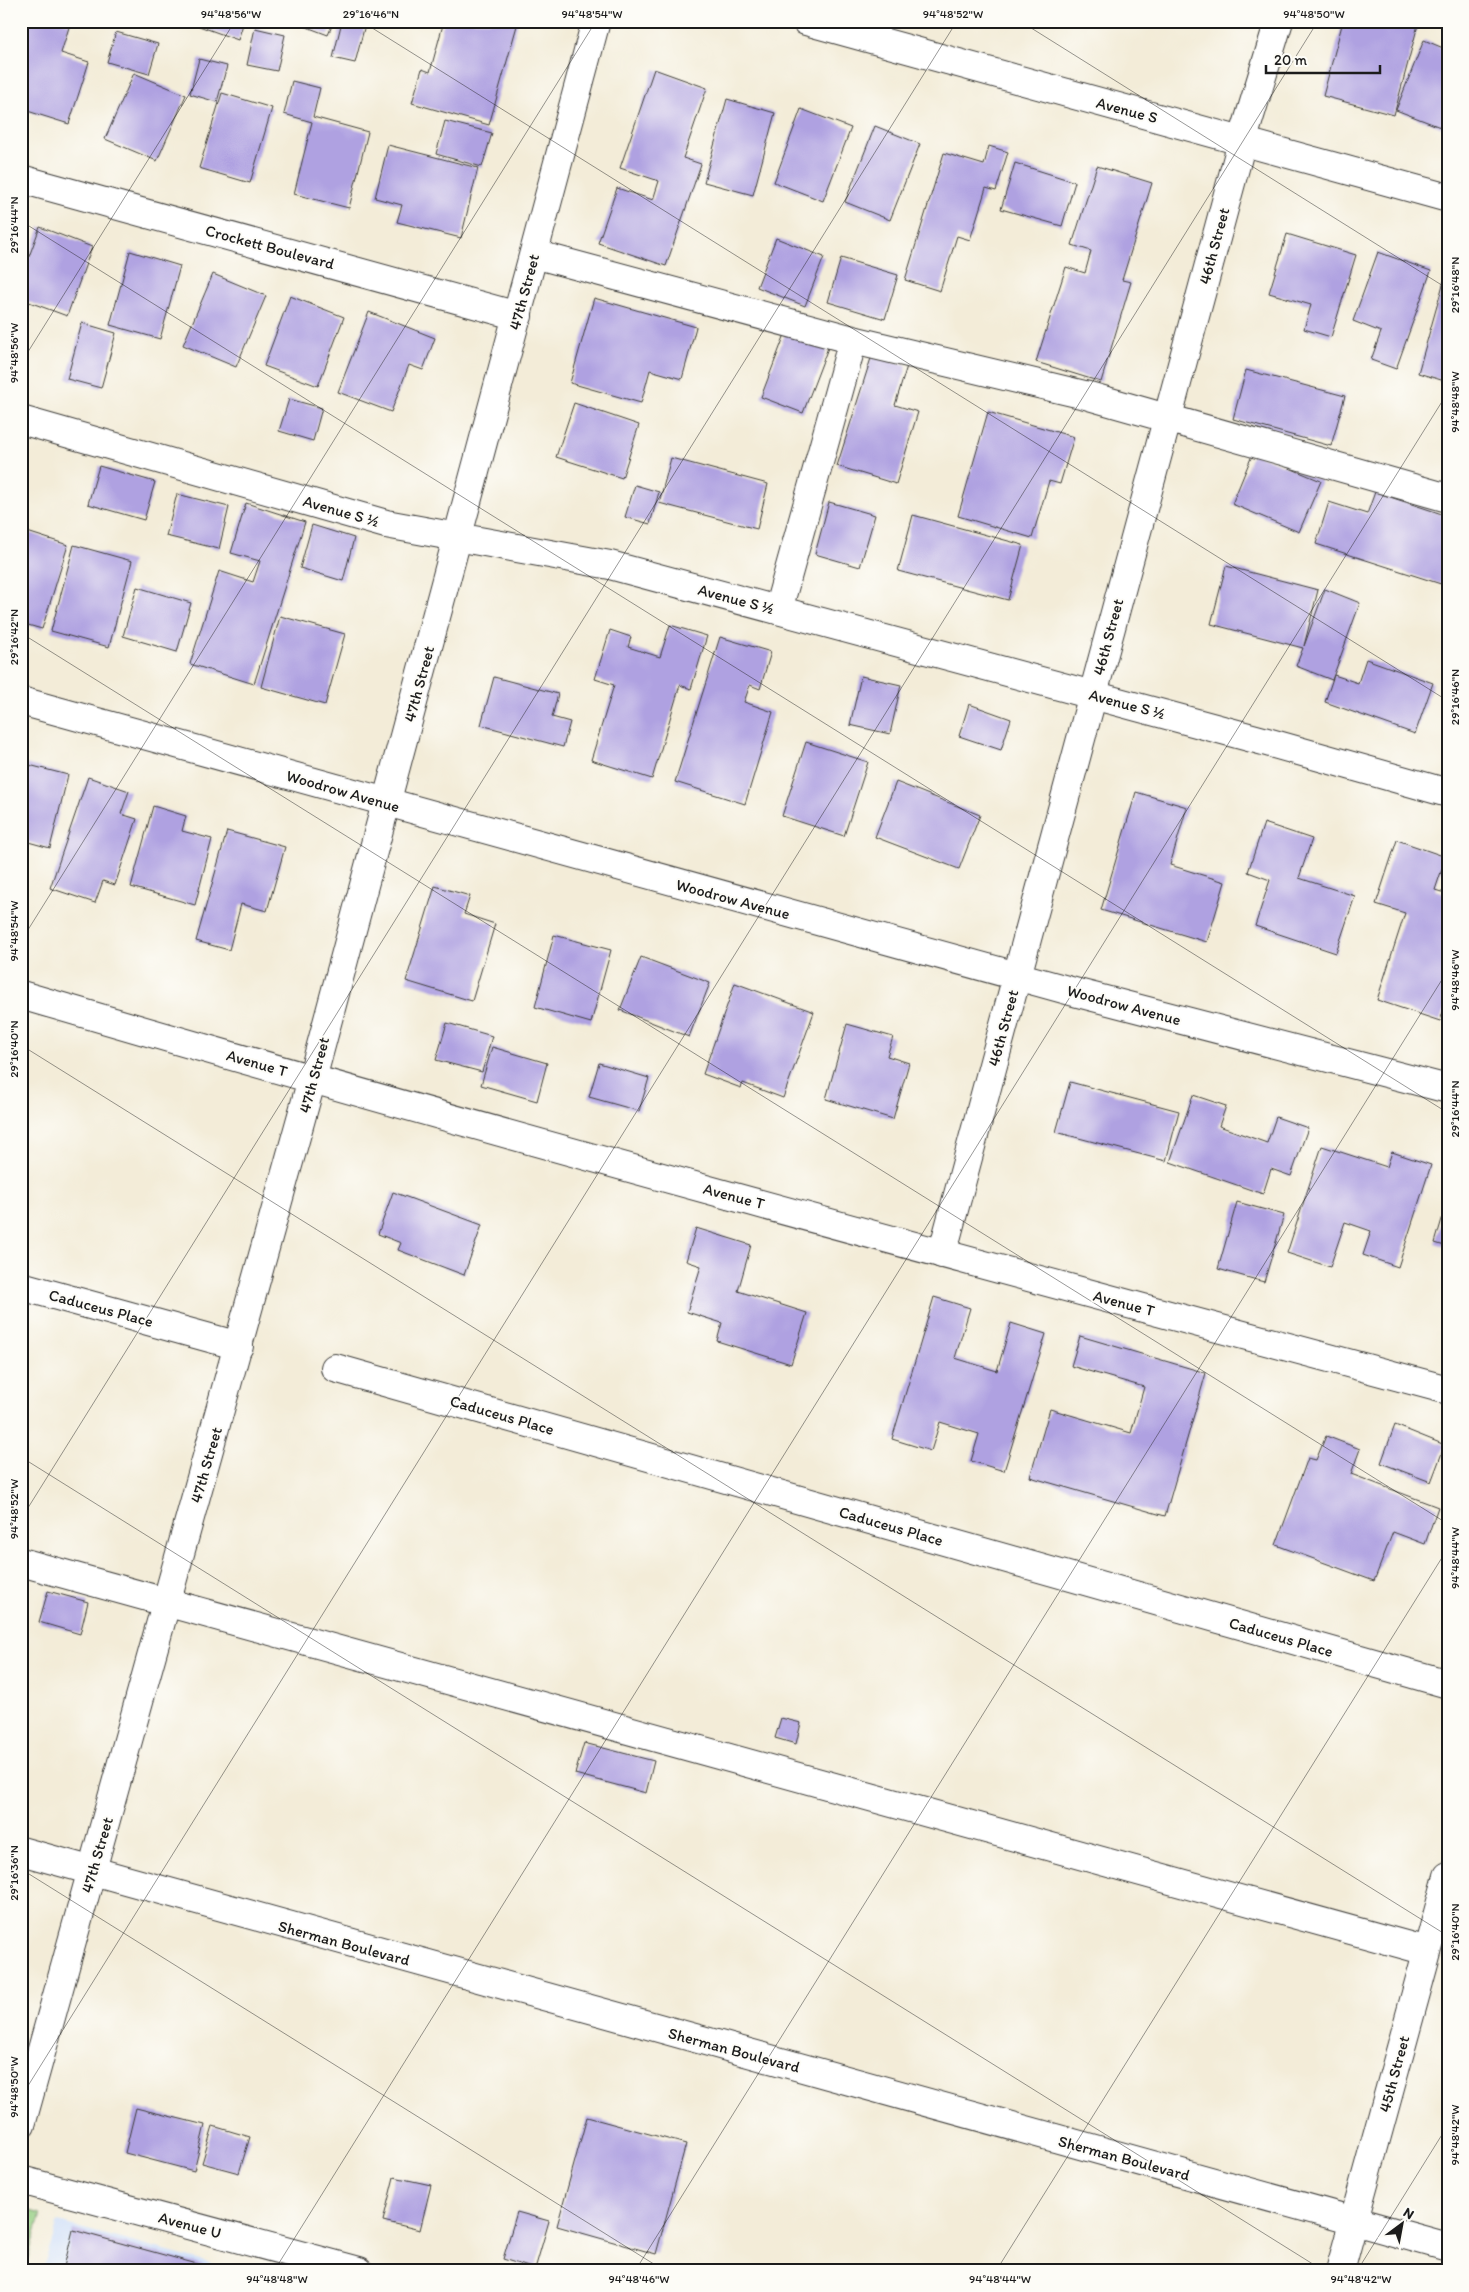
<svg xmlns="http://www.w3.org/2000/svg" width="1469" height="2292" font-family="Itim,sans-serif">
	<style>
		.built { fill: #cadcf9 }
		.green { fill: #96cf83; stroke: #597650 }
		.building { fill: #afa1e1 }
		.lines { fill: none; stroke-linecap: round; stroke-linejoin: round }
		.minor-casing { stroke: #3c3b38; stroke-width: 30 }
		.major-casing { stroke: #3c3b38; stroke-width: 30 }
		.minor { stroke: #fff; stroke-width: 28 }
		.major { stroke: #fff; stroke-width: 28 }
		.ticks { fill: none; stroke: #1c1c1c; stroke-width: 1; stroke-opacity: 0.45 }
		.labels { text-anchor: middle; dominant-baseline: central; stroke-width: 4; stroke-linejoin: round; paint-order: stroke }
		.street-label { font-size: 16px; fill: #1c1c1c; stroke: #fdfcf7 }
		.neatline { fill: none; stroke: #1c1c1c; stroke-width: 2 }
		.ticks-label { font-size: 12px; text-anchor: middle; fill: #1c1c1c }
	</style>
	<rect width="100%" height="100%" fill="#fdfcf7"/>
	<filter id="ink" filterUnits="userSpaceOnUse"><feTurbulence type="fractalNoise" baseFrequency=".02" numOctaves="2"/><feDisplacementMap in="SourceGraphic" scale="10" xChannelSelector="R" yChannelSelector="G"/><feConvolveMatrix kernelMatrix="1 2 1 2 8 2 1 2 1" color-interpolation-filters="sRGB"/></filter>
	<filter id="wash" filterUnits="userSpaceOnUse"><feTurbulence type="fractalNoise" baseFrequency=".0096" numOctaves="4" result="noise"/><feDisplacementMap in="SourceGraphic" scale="20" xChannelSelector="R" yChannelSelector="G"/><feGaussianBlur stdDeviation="1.12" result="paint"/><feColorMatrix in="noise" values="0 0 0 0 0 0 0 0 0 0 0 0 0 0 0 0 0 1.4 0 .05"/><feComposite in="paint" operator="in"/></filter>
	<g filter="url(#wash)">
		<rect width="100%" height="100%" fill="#f3ecd8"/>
		<path class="built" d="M 58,2222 L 238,2271 L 42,2271 Z"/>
		<path class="green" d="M 21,2208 L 41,2214 L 24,2271 L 21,2271 Z"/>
		<g id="blocks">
			<g class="building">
				<path d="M 21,21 L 62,21 L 70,24 L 61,53 L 89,62 L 69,124 L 21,109 Z"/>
				<path d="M 201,21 L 244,21 L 238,40 L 199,26 Z"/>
				<path d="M 291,21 L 334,21 L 328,35 Z"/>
				<path d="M 342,21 L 366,21 L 355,63 L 333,58 Z"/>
				<path d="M 444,21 L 518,22 L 489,125 L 412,103 L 422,69 L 430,72 Z"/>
				<path d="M 1343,21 L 1419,21 L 1394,115 L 1323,96 Z"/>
				<path d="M 255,28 L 285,35 L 277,71 L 247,65 Z"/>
				<path d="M 116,32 L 158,44 L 149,74 L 107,62 Z"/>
				<path d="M 1424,40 L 1448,50 L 1448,130 L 1396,110 Z"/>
				<path d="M 199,59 L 227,66 L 217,102 L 190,94 Z"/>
				<path d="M 654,69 L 707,88 L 683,158 L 701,164 L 666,266 L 598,243 L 617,188 L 653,200 L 659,181 L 620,168 Z"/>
				<path d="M 134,73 L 186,95 L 157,161 L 105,139 Z"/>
				<path d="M 292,81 L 320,88 L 313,117 L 368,132 L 349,208 L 294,194 L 312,122 L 284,114 Z"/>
				<path d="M 222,93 L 272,108 L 250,183 L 199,168 Z"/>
				<path d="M 727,99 L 775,113 L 753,195 L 704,182 Z"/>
				<path d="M 801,109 L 851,128 L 823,201 L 774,182 Z"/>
				<path d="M 445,121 L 492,133 L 482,167 L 436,154 Z"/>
				<path d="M 875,126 L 920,144 L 890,220 L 845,202 Z"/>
				<path d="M 388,145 L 478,168 L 461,238 L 397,222 L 402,205 L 375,198 Z"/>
				<path d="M 989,146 L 1008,152 L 996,191 L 986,188 L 970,240 L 957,236 L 940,291 L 905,280 L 944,153 L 984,165 Z"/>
				<path d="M 1015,163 L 1075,182 L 1062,226 L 1001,209 Z"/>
				<path d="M 1097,166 L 1152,183 L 1122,280 L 1131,282 L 1101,382 L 1036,362 L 1066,267 L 1085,273 L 1091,251 L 1072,245 Z"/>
				<path d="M 40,227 L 92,247 L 67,316 L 21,299 L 21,278 Z"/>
				<path d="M 1287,234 L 1356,255 L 1331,337 L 1304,329 L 1311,305 L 1269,293 Z"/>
				<path d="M 776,238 L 824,257 L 805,306 L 757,287 Z"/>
				<path d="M 130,251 L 180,266 L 160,339 L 110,325 Z"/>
				<path d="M 1378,252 L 1431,271 L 1396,369 L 1371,360 L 1381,332 L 1353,321 Z"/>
				<path d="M 841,258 L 898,275 L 885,319 L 828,302 Z"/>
				<path d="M 213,274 L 266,296 L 236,367 L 183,345 Z"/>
				<path d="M 1444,281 L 1448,282 L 1448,382 L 1418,373 Z"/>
				<path d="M 290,296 L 344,317 L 318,386 L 264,366 Z"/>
				<path d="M 594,298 L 696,327 L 682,379 L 650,370 L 641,403 L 570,383 Z"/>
				<path d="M 369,312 L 435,338 L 423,370 L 409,365 L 391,412 L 338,392 Z"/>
				<path d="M 82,323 L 116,333 L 101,388 L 67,379 Z"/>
				<path d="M 787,329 L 829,345 L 803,413 L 761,397 Z"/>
				<path d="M 872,355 L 907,366 L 895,405 L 918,412 L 896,484 L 837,466 Z"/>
				<path d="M 1246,370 L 1345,396 L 1331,446 L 1233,419 Z"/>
				<path d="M 289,399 L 322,408 L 313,441 L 279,431 Z"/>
				<path d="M 574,403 L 639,425 L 622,478 L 556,457 Z"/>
				<path d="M 988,412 L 1074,437 L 1060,484 L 1049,481 L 1032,538 L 958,516 Z"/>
				<path d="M 1253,453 L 1321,481 L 1299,532 L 1232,504 Z"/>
				<path d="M 671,458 L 768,484 L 757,529 L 659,503 Z"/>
				<path d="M 99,466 L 155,482 L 144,520 L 88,504 Z"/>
				<path d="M 635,485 L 659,492 L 650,524 L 625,517 Z"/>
				<path d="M 1375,492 L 1448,516 L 1448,574 L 1444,585 L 1316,544 L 1329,502 L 1367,514 Z"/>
				<path d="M 177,494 L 229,507 L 219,549 L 166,536 Z"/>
				<path d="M 829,502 L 875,515 L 860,567 L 815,554 Z"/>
				<path d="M 246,503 L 305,522 L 254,684 L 190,664 L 219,571 L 253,582 L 260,561 L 231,553 Z"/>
				<path d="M 913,515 L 1023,545 L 1008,600 L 898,571 Z"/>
				<path d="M 312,525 L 354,538 L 343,581 L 300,568 Z"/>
				<path d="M 21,530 L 68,545 L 42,629 L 21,623 Z"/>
				<path d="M 74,545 L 132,561 L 109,647 L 51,631 Z"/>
				<path d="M 1226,566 L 1318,590 L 1304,646 L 1325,589 L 1360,603 L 1332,680 L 1296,666 L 1303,648 L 1211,624 Z"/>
				<path d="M 137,587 L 191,603 L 177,652 L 123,636 Z"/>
				<path d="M 280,616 L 345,634 L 325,705 L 261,687 Z"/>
				<path d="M 670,625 L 707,636 L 691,689 L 680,685 L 652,779 L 591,760 L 614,685 L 595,679 L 610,630 L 631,637 L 628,647 L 660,657 Z"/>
				<path d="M 720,637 L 771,652 L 760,689 L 750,685 L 744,702 L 773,712 L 745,804 L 675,782 Z"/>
				<path d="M 1366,659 L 1433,683 L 1415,734 L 1325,702 L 1334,675 L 1358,683 Z"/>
				<path d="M 861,676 L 901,685 L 890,734 L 850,725 Z"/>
				<path d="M 494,677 L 558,694 L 552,717 L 570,722 L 563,747 L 481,725 Z"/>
				<path d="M 969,704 L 1011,719 L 1001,750 L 959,736 Z"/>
				<path d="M 806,742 L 868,762 L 844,836 L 782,816 Z"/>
				<path d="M 21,763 L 68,775 L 50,848 L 21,840 Z"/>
				<path d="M 88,777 L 129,791 L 121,814 L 137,819 L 115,885 L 103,881 L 95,903 L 50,888 Z"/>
				<path d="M 896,782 L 980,815 L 959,869 L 875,837 Z"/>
				<path d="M 1136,792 L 1187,807 L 1170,865 L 1225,882 L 1207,942 L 1101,910 Z"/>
				<path d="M 153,806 L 186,816 L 182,831 L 212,839 L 195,905 L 131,887 Z"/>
				<path d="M 1264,823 L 1312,839 L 1299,878 L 1355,896 L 1336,953 L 1255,926 L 1270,880 L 1248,872 Z"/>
				<path d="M 227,831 L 285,847 L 267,911 L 241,904 L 229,950 L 196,941 Z"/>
				<path d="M 1397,840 L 1446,857 L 1435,890 L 1448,894 L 1448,998 L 1440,1021 L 1377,1000 L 1405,913 L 1376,904 Z"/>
				<path d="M 435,886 L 470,896 L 464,914 L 495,924 L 472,1001 L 406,981 Z"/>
				<path d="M 554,935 L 611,950 L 591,1023 L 535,1007 Z"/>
				<path d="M 641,957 L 710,983 L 689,1037 L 620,1010 Z"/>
				<path d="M 735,983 L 814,1012 L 783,1098 L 743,1083 L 741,1088 L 703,1074 Z"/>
				<path d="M 447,1023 L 492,1036 L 482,1072 L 436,1060 Z"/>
				<path d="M 847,1024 L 893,1037 L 887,1056 L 909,1063 L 893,1119 L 826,1099 Z"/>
				<path d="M 492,1047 L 547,1063 L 537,1101 L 481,1085 Z"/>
				<path d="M 599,1063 L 649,1078 L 639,1111 L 589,1097 Z"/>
				<path d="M 1070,1082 L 1179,1111 L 1166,1161 L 1056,1132 Z"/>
				<path d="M 1193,1095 L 1226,1106 L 1219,1126 L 1267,1143 L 1276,1117 L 1308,1128 L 1291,1176 L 1271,1169 L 1263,1194 L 1170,1162 Z"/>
				<path d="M 1322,1146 L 1387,1167 L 1392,1152 L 1431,1165 L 1398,1267 L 1363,1255 L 1371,1231 L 1345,1222 L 1330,1267 L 1287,1253 Z"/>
				<path d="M 393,1192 L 482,1225 L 464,1275 L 398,1250 L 401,1243 L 378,1234 Z"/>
				<path d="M 1448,1199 L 1448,1247 L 1435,1243 Z"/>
				<path d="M 1237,1202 L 1284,1215 L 1264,1282 L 1218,1269 Z"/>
				<path d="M 696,1228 L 751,1245 L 738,1291 L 807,1313 L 791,1364 L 717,1341 L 722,1323 L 687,1312 L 701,1266 L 686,1261 Z"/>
				<path d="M 934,1297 L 970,1308 L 955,1358 L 997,1371 L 1011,1323 L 1046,1334 L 1004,1471 L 971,1461 L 979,1434 L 940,1422 L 931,1451 L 892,1439 Z"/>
				<path d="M 1080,1336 L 1206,1373 L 1165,1516 L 1030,1477 L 1050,1409 L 1131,1433 L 1144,1387 L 1071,1366 Z"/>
				<path d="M 1395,1425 L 1445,1445 L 1431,1482 L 1381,1463 Z"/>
				<path d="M 1326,1436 L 1360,1449 L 1351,1474 L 1438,1507 L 1425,1544 L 1393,1532 L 1374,1581 L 1276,1545 L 1308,1458 L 1316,1460 Z"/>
				<path d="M 48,1591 L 88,1602 L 80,1634 L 39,1622 Z"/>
				<path d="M 781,1718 L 801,1723 L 796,1744 L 775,1738 Z"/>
				<path d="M 584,1743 L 654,1761 L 646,1793 L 575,1774 Z"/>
				<path d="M 136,2108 L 205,2125 L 194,2171 L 125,2153 Z"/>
				<path d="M 587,2117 L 686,2144 L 656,2254 L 557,2226 Z"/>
				<path d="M 213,2126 L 250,2137 L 239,2173 L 202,2163 Z"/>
				<path d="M 394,2177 L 431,2185 L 420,2230 L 383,2221 Z"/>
				<path d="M 517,2212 L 549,2221 L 535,2269 L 503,2259 Z"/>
				<path d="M 73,2230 L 219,2270 L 219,2271 L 63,2271 Z"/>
			</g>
		</g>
	</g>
	<g filter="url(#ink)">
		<use href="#blocks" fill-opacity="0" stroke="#3c3b38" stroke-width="1"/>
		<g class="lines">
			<g class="minor-casing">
				<g id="minor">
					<path d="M 21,179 L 518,316"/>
					<path d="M 534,254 L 853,340 L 1089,396 L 1448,498"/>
					<path d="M 21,420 L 386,524 L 610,565 L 1267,742 L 1448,793"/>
					<path d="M 778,610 L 853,340"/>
					<path d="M 21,701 L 1078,993 L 1448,1089"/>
					<path d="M 21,995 C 495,1134 971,1262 1448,1390"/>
					<path d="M 942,1254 L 1242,142 L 1279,21"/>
					<path d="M 21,1286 L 239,1346"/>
					<path d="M 335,1368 L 1448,1684"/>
					<path d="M 21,1562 L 1427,1951"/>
					<path d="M 21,1851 L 1448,2247"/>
					<path d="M 21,2125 L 312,1079 L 596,21"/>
					<path d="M 21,2180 L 359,2271"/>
				</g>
			</g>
			<g class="major-casing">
				<g id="major">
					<path d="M 806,21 L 1448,198"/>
					<path d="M 1340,2271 L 1448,1876"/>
				</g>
			</g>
			<use href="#minor" class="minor"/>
			<use href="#major" class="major"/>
		</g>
	</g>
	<path class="ticks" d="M 361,21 L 1448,701M 1020,21 L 1448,289M 21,221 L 1448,1113M 21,363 L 235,21M 21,633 L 1448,1524M 21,941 L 596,21M 21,1045 L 1448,1936M 21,1457 L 1324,2271M 21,1519 L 957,21M 21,1869 L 665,2271M 21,2097 L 1318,21M 274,2271 L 1448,392M 635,2271 L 1448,970M 996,2271 L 1448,1548M 1357,2271 L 1448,2125"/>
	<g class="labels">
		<g class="street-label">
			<text transform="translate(1127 110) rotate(15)">Avenue S</text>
			<text transform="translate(1214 246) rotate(-75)">46th Street</text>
			<text transform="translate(270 247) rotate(15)">Crockett Boulevard</text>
			<text transform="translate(524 292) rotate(-75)">47th Street</text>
			<text transform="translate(341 511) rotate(16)">Avenue S ½</text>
			<text transform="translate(736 599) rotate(15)">Avenue S ½</text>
			<text transform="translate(1108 637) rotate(-75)">46th Street</text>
			<text transform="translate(419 684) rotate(-75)">47th Street</text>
			<text transform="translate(1127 704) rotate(15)">Avenue S ½</text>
			<text transform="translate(343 791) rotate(16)">Woodrow Avenue</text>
			<text transform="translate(733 899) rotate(15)">Woodrow Avenue</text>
			<text transform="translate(1124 1005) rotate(15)">Woodrow Avenue</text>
			<text transform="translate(1003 1028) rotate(-75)">46th Street</text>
			<text transform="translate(257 1063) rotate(16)">Avenue T</text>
			<text transform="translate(314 1075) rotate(-75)">47th Street</text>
			<text transform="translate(734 1196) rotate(15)">Avenue T</text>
			<text transform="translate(1124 1303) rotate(15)">Avenue T</text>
			<text transform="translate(101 1308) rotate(15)">Caduceus Place</text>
			<text transform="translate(502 1415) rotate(16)">Caduceus Place</text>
			<text transform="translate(206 1465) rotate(-74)">47th Street</text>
			<text transform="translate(891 1526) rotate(16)">Caduceus Place</text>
			<text transform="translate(1281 1637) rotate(16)">Caduceus Place</text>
			<text transform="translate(97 1855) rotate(-74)">47th Street</text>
			<text transform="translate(344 1943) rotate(15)">Sherman Boulevard</text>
			<text transform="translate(734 2050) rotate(15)">Sherman Boulevard</text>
			<text transform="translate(1394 2074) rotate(-75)">45th Street</text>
			<text transform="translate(1124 2158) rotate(15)">Sherman Boulevard</text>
			<text transform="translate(190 2225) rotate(15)">Avenue U</text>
		</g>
	</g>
	<rect width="1469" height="2292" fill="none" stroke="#fdfcf7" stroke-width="55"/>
	<g transform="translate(1402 2224) rotate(32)" stroke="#fdfcf7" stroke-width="4" paint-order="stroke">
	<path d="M0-4L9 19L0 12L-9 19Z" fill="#1c1c1c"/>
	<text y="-8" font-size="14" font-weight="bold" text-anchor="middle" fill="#1c1c1c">N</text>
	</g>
	<path d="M1266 65v8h114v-8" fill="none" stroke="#1c1c1c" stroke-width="2.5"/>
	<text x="1274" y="65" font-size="15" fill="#1c1c1c" stroke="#fdfcf7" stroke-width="4" paint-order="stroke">20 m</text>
	<rect x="28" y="28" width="1414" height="2236" class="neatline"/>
	<g class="ticks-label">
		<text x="231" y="18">94°48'56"W</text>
		<text x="371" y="18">29°16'46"N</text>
		<text x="592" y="18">94°48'54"W</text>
		<text x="953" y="18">94°48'52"W</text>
		<text x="1314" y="18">94°48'50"W</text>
		<text transform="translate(14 225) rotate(-90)" y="4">29°16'44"N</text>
		<text transform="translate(1455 285) rotate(-90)" y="4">29°16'48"N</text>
		<text transform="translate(14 353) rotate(-90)" y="4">94°48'56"W</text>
		<text transform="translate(1455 402) rotate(-90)" y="4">94°48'48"W</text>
		<text transform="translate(14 637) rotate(-90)" y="4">29°16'42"N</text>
		<text transform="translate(1455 697) rotate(-90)" y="4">29°16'46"N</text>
		<text transform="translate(14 931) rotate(-90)" y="4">94°48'54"W</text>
		<text transform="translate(1455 980) rotate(-90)" y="4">94°48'46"W</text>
		<text transform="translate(14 1049) rotate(-90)" y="4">29°16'40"N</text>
		<text transform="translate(1455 1109) rotate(-90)" y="4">29°16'44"N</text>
		<text transform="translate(14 1509) rotate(-90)" y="4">94°48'52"W</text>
		<text transform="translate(1455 1558) rotate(-90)" y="4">94°48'44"W</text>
		<text transform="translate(14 1873) rotate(-90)" y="4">29°16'36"N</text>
		<text transform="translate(1455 1932) rotate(-90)" y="4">29°16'40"N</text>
		<text transform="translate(14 2087) rotate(-90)" y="4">94°48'50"W</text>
		<text transform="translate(1455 2135) rotate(-90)" y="4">94°48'42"W</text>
		<text x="277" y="2283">94°48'48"W</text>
		<text x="639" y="2283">94°48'46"W</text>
		<text x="1000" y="2283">94°48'44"W</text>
		<text x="1361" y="2283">94°48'42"W</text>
	</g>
</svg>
